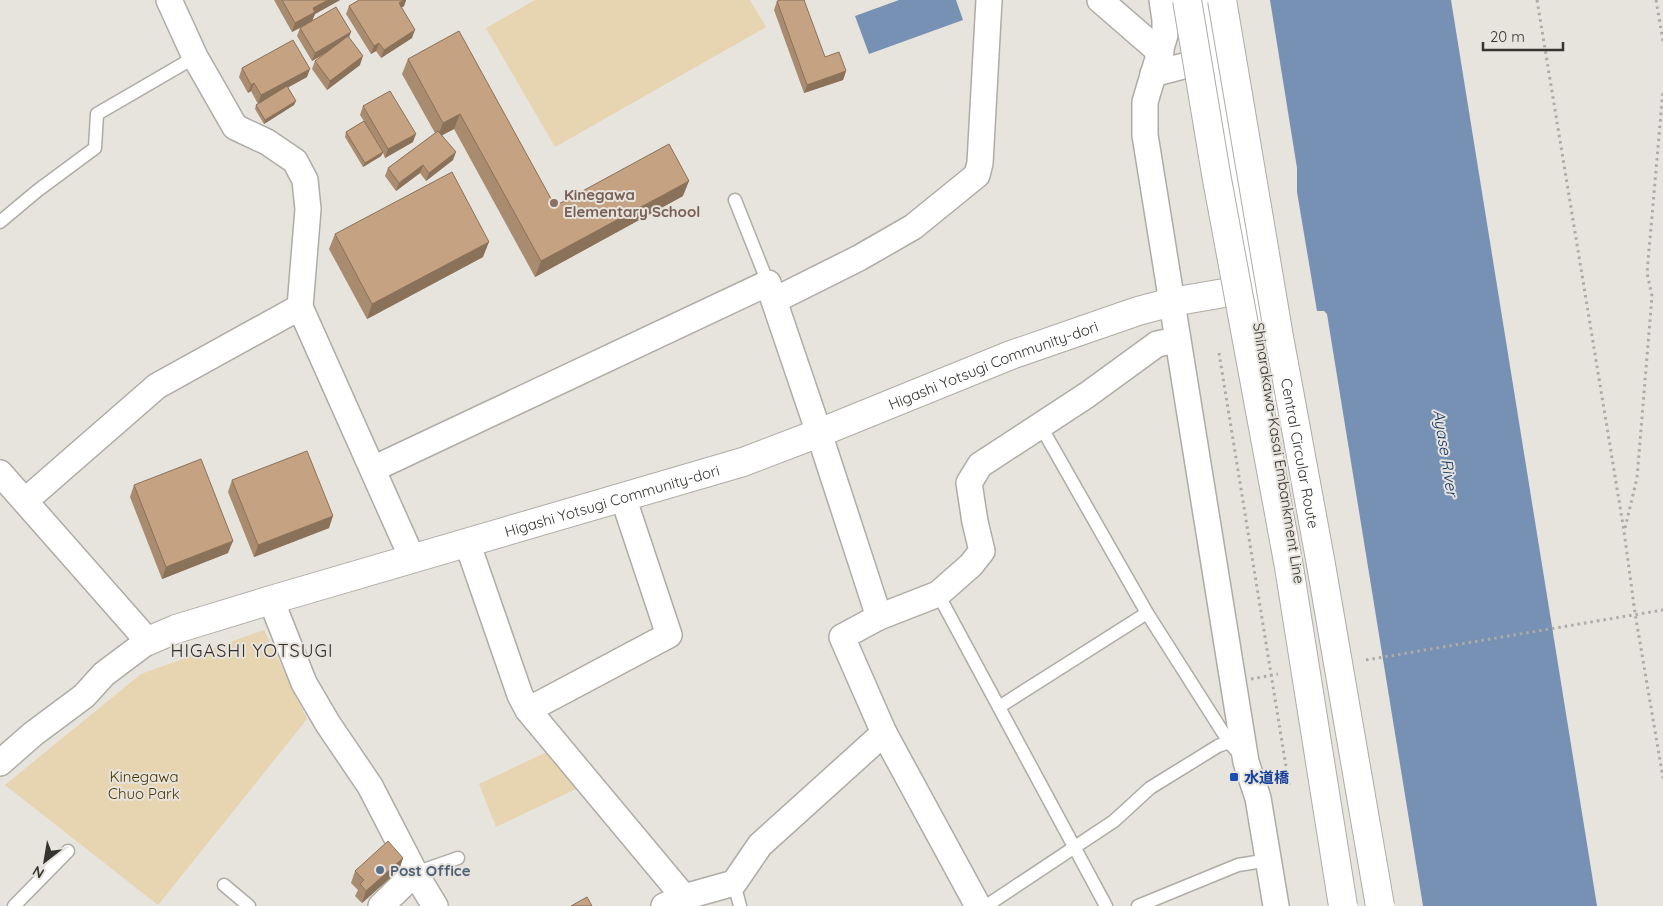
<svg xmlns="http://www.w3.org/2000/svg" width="1663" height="906" font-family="Quicksand,'Noto Sans JP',sans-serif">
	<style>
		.green { fill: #e7d4b1 }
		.water { fill: #7691b4 }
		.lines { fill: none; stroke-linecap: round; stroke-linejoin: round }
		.service-casing { stroke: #afaca6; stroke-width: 15 }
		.minor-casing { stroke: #afaca6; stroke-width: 28 }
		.tertiary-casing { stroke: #afaca6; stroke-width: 30 }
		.secondary-casing { stroke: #afaca6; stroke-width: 30 }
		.path { stroke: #aeaba6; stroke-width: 3; stroke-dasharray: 2.5 4; stroke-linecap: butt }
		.service { stroke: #fff; stroke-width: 12 }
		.minor { stroke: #fff; stroke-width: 25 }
		.tertiary { stroke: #fff; stroke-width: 28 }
		.secondary { stroke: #fff; stroke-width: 28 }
		.motorway-bridge-casing { stroke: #afaca6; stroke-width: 30; stroke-linecap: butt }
		.path-bridge { stroke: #aeaba6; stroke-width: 3; stroke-dasharray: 2.5 4; stroke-linecap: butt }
		.motorway-bridge { stroke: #fff; stroke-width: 28 }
		.wall { fill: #a98b6f }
		.shaded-wall { fill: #8a715a }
		.building { fill: #c5a281; stroke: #8a715a }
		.education-dot { fill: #8d6e63; stroke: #e7e3dd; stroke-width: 2 }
		.transit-dot { fill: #1a4fb4; stroke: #e7e3dd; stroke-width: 2 }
		.service-dot { fill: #5c6f8a; stroke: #e7e3dd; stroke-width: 2 }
		.labels { text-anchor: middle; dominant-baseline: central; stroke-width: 4; stroke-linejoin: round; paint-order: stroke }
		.education-label { font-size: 15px; font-weight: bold; fill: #785e54; stroke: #e7e3dd; text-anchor: start }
		.street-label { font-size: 15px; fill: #353431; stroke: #e7e3dd }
		.park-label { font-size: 15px; fill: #4d3600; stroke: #e7e3dd }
		.transit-label { font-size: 15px; font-weight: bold; fill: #164399; stroke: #e7e3dd; text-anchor: start }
		.service-label { font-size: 15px; font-weight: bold; fill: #4e5e75; stroke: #e7e3dd; text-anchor: start }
		.water-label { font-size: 16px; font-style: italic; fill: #143a69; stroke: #e7e3dd }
		.quarter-label { font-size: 18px; letter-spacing: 1px; fill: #302d28; stroke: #e7e3dd }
	</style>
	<rect width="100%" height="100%" fill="#e7e3dd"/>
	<g class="green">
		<path d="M 535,0 L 750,0 L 766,27 L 555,147 L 486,28 Z"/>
		<path d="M 264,630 L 307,719 L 158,905 L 5,785 L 141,674 Z"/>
		<path d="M 549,751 L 578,788 L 496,827 L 479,784 Z"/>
	</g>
	<g class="water">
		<path d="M 899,0 L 956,0 L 963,20 L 869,54 L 855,16 Z"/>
		<path d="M 1270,0 L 1451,0 L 1597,906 L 1423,906 L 1327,314 L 1324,311 L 1317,311 L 1297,192 L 1297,168 Z"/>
	</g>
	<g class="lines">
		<g class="service-casing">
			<g id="service">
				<path d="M 735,200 L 768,283"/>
				<path d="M 0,222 L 37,191 L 95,148 L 97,114 L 195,57"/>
				<path d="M 1040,425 L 1147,613 L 1229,742 L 1241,756"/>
				<path d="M 938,594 L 1106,906"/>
				<path d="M 999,707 L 1147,613"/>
				<path d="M 415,873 L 458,858"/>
				<path d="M 734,883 L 740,906"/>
				<path d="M 224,885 L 249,906"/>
				<path d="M 14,906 L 68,851"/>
				<path d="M 986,906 L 1114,821 L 1150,788 L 1218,746 L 1229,742"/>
				<path d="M 1138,906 L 1238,865 L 1269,860"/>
			</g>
		</g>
		<g class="minor-casing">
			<g id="minor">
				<path d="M 169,0 L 195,57 L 235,127 L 267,142 L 295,161 L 305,180 L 308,209 L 300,307 L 412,558"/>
				<path d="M 1100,0 L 1161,53"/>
				<path d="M 1162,0 L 1165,20 L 1165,35 L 1145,102 L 1145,135 L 1246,762 L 1258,798 L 1276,906"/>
				<path d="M 1153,74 L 1214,58"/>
				<path d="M 775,300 L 859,258 L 913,227 L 977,175 L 980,163 L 989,0"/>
				<path d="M 373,469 L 768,283 L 819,433 L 879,617"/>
				<path d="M 0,473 L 148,641 L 104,674 L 84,696 L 33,734 L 0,763"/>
				<path d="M 25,501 L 157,386 L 300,307"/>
				<path d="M 467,542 L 520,695 L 528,710 L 684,897"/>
				<path d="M 271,600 L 304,683 L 328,724 L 370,786 L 415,873 L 435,906"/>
				<path d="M 528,710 L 669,635 L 623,497"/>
				<path d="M 381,906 L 415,873"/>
				<path d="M 664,906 L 684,897 L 734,883 L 760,845 L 884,733"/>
				<path d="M 978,906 L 884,733 L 842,637 L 879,617 L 938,594 L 971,565 L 982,551 L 975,522 L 969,483 L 980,465 L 1087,395 L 1157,344 L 1177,340"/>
			</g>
		</g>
		<g class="tertiary-casing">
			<g id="tertiary">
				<path id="s1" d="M 148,641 L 176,629 L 271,600 L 743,462 L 819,433 L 1011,355 L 1138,311 L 1172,302 L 1253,288"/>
			</g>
		</g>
		<g class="secondary-casing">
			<path id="secondary" d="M 1204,0 L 1272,403"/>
		</g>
		<g class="path">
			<path d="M 1537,0 L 1624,531 L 1635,613 L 1663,778"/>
			<path d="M 1656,0 L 1663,41"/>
			<path d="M 1219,353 L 1289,785"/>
			<path d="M 1625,528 L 1637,478 L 1652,296 L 1647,273 L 1663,90"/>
			<path d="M 1597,621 L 1663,610"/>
		</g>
		<use href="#service" class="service"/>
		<use href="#minor" class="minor"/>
		<use href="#tertiary" class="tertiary"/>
		<use href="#secondary" class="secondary"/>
		<g class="motorway-bridge-casing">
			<g id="motorway-bridge">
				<path d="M 1187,0 L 1216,174 L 1289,567 L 1343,906"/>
				<path id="s2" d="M 1222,0 L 1279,337 L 1320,559 L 1380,906"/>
			</g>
		</g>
		<g class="path-bridge">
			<path d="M 1366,660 L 1597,621"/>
			<path d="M 1251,679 L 1278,674"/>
		</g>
		<use href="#motorway-bridge" class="motorway-bridge"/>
	</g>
	<g class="wall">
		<path d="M 274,0 L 340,0 L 315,14 L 312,21 L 292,32 Z"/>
		<path d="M 359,0 L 406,0 L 404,6 L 401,8 L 412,38 L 381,58 L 376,51 L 371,54 L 346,14 L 349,6 Z"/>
		<path d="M 777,1 L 825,57 L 846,71 L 843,80 L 804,93 L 774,10 Z"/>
		<path d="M 300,28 L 349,37 L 360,65 L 327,90 L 312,69 L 315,61 L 329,51 L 312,61 L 297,36 Z"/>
		<path d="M 408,59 L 555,206 L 683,196 L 535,277 L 454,129 L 442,135 L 453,160 L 426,181 L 420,173 L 396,191 L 385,176 L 388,168 L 435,133 L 402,74 Z"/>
		<path d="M 242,68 L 307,77 L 288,87 L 294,105 L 264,124 L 255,109 L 256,105 L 258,104 L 251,91 L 248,93 L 239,77 Z"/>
		<path d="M 363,106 L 413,142 L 385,158 L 383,153 L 381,156 L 363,167 L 345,137 L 346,132 L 364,121 L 360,115 Z"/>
		<path d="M 335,234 L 483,257 L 367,319 L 329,249 Z"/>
		<path d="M 232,480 L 329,528 L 254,557 L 228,492 Z"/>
		<path d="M 134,485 L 228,553 L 162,579 L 130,497 Z"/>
		<path d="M 403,858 L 399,870 L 362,903 L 355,896 L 358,890 L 351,883 L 355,871 Z"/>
	</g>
	<g class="shaded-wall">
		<path d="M 328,0 L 340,0 L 315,14 L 312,21 L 292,32 L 295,23 L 313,8 Z"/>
		<path d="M 403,0 L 406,0 L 404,6 L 396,11 L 399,3 Z"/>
		<path d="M 415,30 L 412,38 L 381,58 L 384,50 Z"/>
		<path d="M 351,32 L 348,40 L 312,61 L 315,53 Z"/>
		<path d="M 379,43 L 376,51 L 371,54 L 374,46 Z"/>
		<path d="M 363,56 L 360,65 L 327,90 L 330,81 Z"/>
		<path d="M 310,69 L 307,77 L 258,104 L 261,95 Z"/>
		<path d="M 846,71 L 843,80 L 804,93 L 807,85 Z"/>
		<path d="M 254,83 L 251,91 L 248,93 L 251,85 Z"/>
		<path d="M 296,101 L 294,105 L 264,124 L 265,120 Z"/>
		<path d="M 460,114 L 454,129 L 437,138 L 443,123 Z"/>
		<path d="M 416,134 L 413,142 L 385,158 L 388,149 Z"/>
		<path d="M 383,152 L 381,156 L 363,167 L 365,163 Z"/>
		<path d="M 456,152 L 453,160 L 426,181 L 429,173 Z"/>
		<path d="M 423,165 L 420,173 L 396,191 L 399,183 Z"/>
		<path d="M 689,181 L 683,196 L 535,277 L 541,261 Z"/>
		<path d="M 489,242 L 483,257 L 367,319 L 372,304 Z"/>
		<path d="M 333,516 L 329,528 L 254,557 L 258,545 Z"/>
		<path d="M 233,541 L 228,553 L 162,579 L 166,567 Z"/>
		<path d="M 403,858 L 399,870 L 362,903 L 366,891 Z"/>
	</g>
	<g class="building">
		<path d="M 282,0 L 328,0 L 313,8 L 315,12 L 295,23 Z"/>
		<path d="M 359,0 L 403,0 L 399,3 L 415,30 L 384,50 L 379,43 L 374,46 L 349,6 Z"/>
		<path d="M 781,0 L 804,0 L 825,57 L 839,52 L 846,71 L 807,85 L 777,1 Z"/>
		<path d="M 336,7 L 351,32 L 315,53 L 300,28 Z"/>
		<path d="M 459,31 L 555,206 L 669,144 L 689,181 L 541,261 L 460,114 L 443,123 L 408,59 Z"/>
		<path d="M 348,36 L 363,56 L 330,81 L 315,61 Z"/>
		<path d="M 293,40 L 310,69 L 261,95 L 254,83 L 251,85 L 242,68 Z"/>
		<path d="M 287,86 L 296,101 L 265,120 L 256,105 Z"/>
		<path d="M 390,91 L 416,134 L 388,149 L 363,106 Z"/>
		<path d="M 364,121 L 383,152 L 365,163 L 346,132 Z"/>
		<path d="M 438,131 L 456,152 L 429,173 L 423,165 L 399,183 L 388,168 Z"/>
		<path d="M 452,172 L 489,242 L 372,304 L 335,234 Z"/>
		<path d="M 307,451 L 333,516 L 258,545 L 232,480 Z"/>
		<path d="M 201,459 L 233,541 L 166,567 L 134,485 Z"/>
		<path d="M 388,841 L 403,858 L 366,891 L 360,884 L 364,880 L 355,871 Z"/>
		<path d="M 587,897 L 592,906 L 571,906 Z"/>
	</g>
	<circle class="education-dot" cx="554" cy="203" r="5"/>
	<rect class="transit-dot" x="1229" y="772" width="10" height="10" rx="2.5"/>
	<circle class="service-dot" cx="380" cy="870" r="5"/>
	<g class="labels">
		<g class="education-label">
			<text x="564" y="194">Kinegawa<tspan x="564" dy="17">Elementary School</tspan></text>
		</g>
		<g class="street-label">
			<text stroke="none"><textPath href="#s1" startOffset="890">Higashi Yotsugi Community-dori</textPath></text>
			<text transform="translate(1279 453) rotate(81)">Shinarakawa-Kasai Embankment Line</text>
			<text stroke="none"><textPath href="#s2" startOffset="460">Central Circular Route</textPath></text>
			<text stroke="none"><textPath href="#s1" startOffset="485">Higashi Yotsugi Community-dori</textPath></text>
		</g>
		<g class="park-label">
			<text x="144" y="776">Kinegawa<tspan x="144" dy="17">Chuo Park</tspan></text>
		</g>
		<g class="transit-label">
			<text x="1244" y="777">水道橋</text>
		</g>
		<g class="service-label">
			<text x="390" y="870">Post Office</text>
		</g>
		<g class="water-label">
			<text transform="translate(1446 453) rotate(81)">Ayase River</text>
		</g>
		<g class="quarter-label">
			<text x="252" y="650">HIGASHI YOTSUGI</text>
		</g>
	</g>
	<g transform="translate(45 861) rotate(211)" stroke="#e7e3dd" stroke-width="4" paint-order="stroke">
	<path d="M0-4L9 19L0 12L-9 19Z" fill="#353431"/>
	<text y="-8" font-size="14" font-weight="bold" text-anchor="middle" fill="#353431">N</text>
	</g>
	<path d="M1483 42v8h80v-8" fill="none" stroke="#353431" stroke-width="2.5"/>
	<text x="1490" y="42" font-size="15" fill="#353431" stroke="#e7e3dd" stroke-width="4" paint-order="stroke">20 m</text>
</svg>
